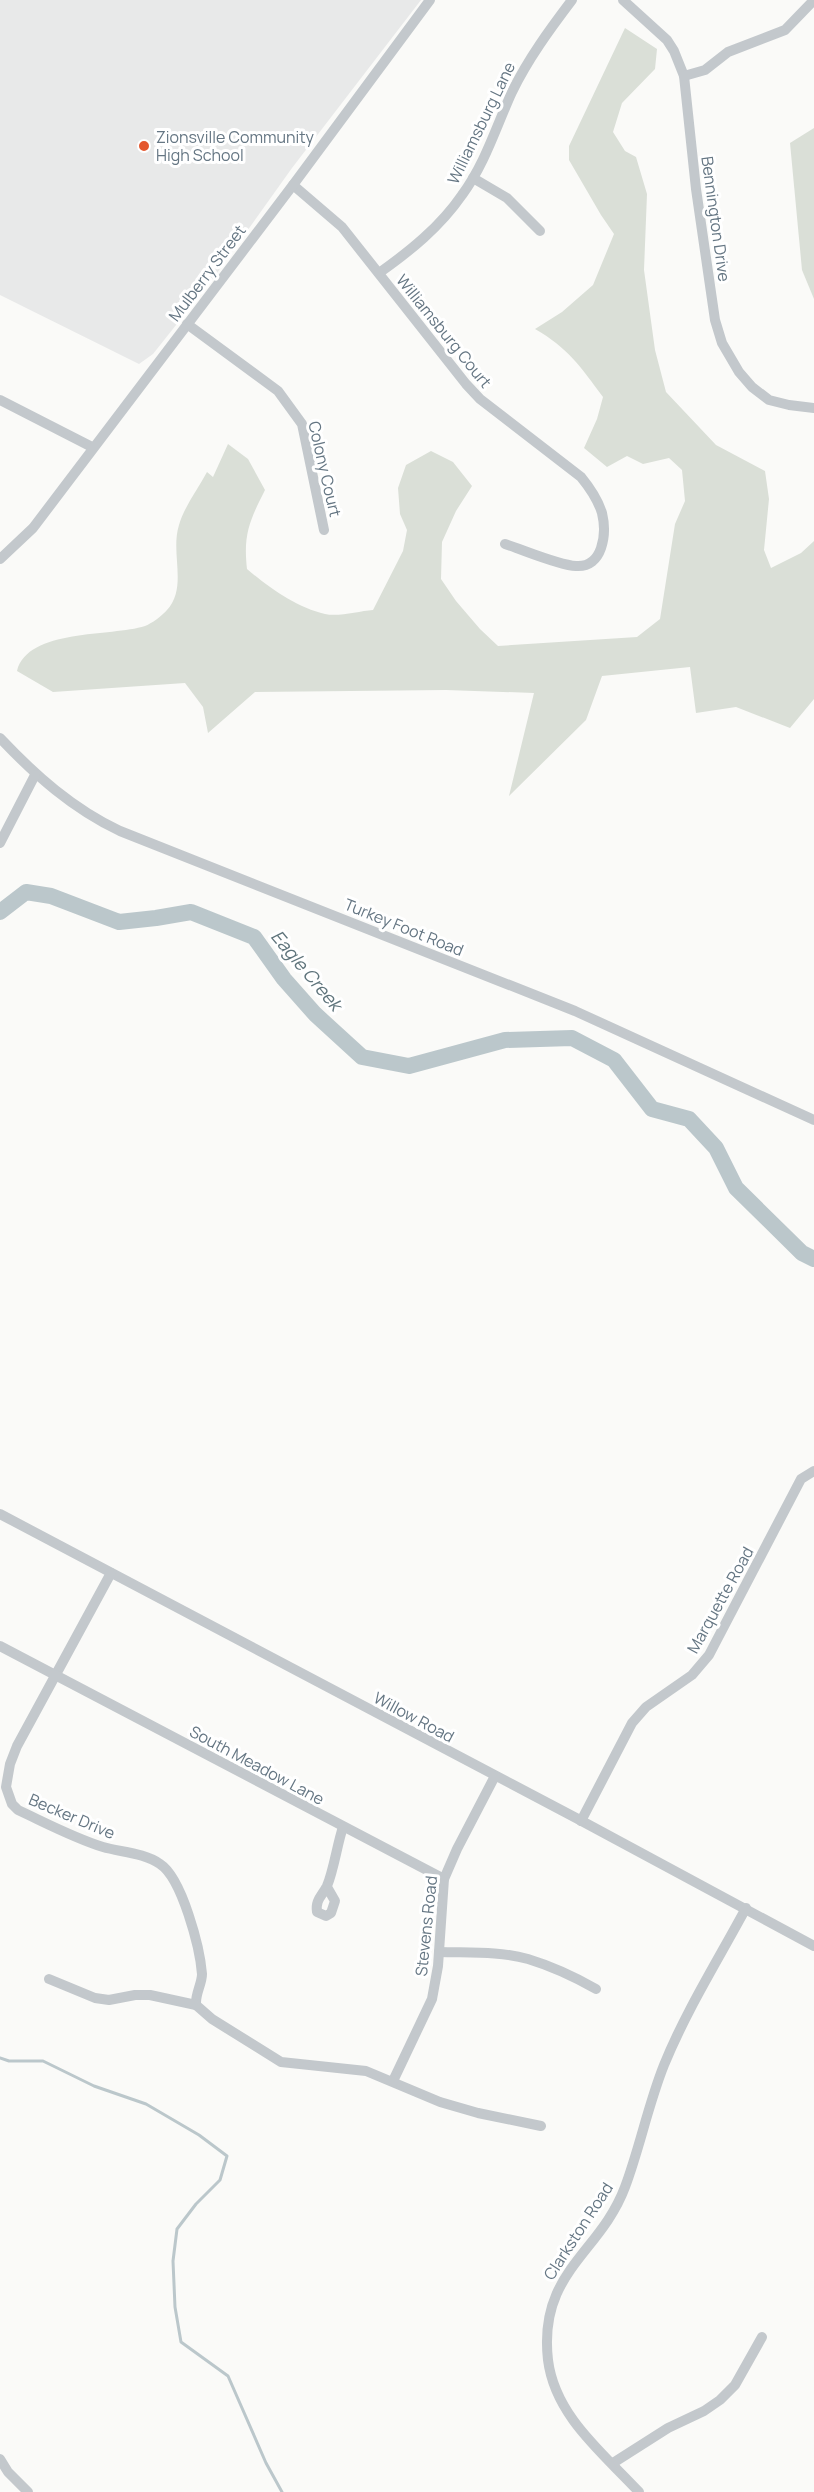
<svg xmlns="http://www.w3.org/2000/svg" width="814" height="2492" font-family="Manrope,sans-serif">
	<style>
		.built { fill: #e8e9e9 }
		.green { fill: #dadfd7 }
		.lines { fill: none; stroke-linecap: round; stroke-linejoin: round }
		.stream { stroke: #bbc7cb; stroke-width: 3 }
		.river { stroke: #bbc7cb; stroke-width: 16 }
		.minor { stroke: #c3c8cc; stroke-width: 10 }
		.poi-dot { fill: #e4572e; stroke: #fff; stroke-width: 2 }
		.labels { text-anchor: middle; dominant-baseline: central; stroke-width: 6; stroke-linejoin: round; paint-order: stroke }
		.street-label { font-size: 16px; fill: #657683; stroke: #fff }
		.poi-label { font-size: 16px; fill: #657683; stroke: #fff; text-anchor: start }
		.water-label { font-size: 18px; font-style: italic; fill: #60757c; stroke: #fff }
	</style>
	<rect width="100%" height="100%" fill="#fafaf8"/>
	<path class="built" d="M 0,0 L 421,0 L 292,168 L 215,276 L 153,354 L 139,364 L 0,295 Z"/>
	<g class="green">
		<path d="M 625,28 L 657,49 L 655,69 L 622,103 L 613,132 L 625,151 L 636,157 L 647,194 L 644,270 L 655,350 L 666,392 L 716,445 L 765,471 L 769,499 L 764,550 L 771,568 L 801,553 L 814,541 L 814,699 L 790,728 L 736,707 L 696,713 L 690,667 L 602,676 L 586,720 L 509,796 L 534,693 L 446,690 L 255,692 L 208,733 L 203,707 L 185,683 L 53,692 L 17,671 C 28,628 111,637 145,626 C 151,624 163,615 167,610 C 188,587 170,553 179,525 C 184,507 198,489 207,472 L 213,477 L 228,444 L 248,459 L 265,490 C 250,520 243,534 247,569 C 268,587 297,608 325,614 C 339,617 359,611 373,610 L 403,551 L 407,530 L 400,514 L 398,488 L 406,465 L 431,451 L 453,462 L 472,486 L 456,511 L 442,542 L 441,579 L 456,601 L 480,629 L 498,646 L 637,637 L 660,619 L 675,524 L 685,501 L 682,470 L 669,458 L 643,464 L 627,456 L 607,467 L 584,448 L 597,419 L 603,397 C 580,366 568,348 535,329 L 562,312 L 593,285 L 614,234 L 601,215 L 569,160 L 569,146 Z"/>
		<path d="M 814,128 L 814,299 L 802,270 L 790,143 Z"/>
	</g>
	<g class="lines">
		<path class="stream" d="M 0,2058 L 9,2061 L 43,2061 L 94,2086 L 146,2104 L 199,2135 L 227,2156 L 220,2180 L 196,2204 L 177,2229 L 173,2261 L 175,2307 L 181,2342 L 228,2376 L 266,2463 L 282,2492"/>
		<path class="river" d="M 0,912 L 26,892 L 51,896 L 119,922 L 156,918 L 191,912 L 254,937 L 284,979 L 315,1014 L 362,1057 L 409,1066 L 505,1040 L 572,1038 L 614,1060 L 652,1109 L 689,1119 L 716,1148 L 736,1188 L 802,1253 L 814,1259"/>
		<g class="minor">
			<path d="M 623,0 L 667,40 L 674,51 L 684,76 L 696,189 L 715,320 L 722,343 L 739,372 L 752,387 L 769,400 L 789,405 L 814,408"/>
			<path d="M 684,76 L 705,70 L 728,52 L 785,30 L 814,0"/>
			<path d="M 473,178 L 507,198 L 540,231"/>
			<path d="M 293,185 L 342,227 L 466,384 L 480,399 L 581,477 C 590,488 598,500 602,513 C 607,534 603,568 576,566 C 558,565 524,550 505,544"/>
			<path d="M 379,273 C 410,251 440,227 462,195 C 485,164 496,127 512,92 C 528,59 550,29 572,0"/>
			<path d="M 187,324 L 278,391 L 302,424 L 324,530"/>
			<path d="M 0,400 L 92,447"/>
			<path d="M 0,559 L 33,528 L 293,185 L 430,0"/>
			<path d="M 0,738 C 35,775 73,809 120,831 L 575,1011 L 814,1120"/>
			<path d="M 0,843 L 35,775"/>
			<path d="M 0,1514 L 578,1819 L 814,1946"/>
			<path d="M 111,1573 L 17,1746 L 10,1764 L 6,1787 L 12,1804 L 18,1810 C 46,1823 74,1838 103,1847 C 120,1852 145,1853 160,1864 C 182,1878 200,1948 202,1974 C 202,1984 195,1994 196,2005 L 212,2019 L 281,2062 L 366,2071 L 440,2102 L 478,2113 L 541,2126"/>
			<path d="M 0,1646 L 444,1879"/>
			<path d="M 581,1821 L 632,1723 L 646,1707 L 692,1675 L 709,1655 L 801,1479 L 814,1471"/>
			<path d="M 327,1887 L 335,1901 L 331,1913 L 326,1916 L 317,1912 C 315,1900 322,1896 327,1886 C 334,1869 337,1845 343,1827"/>
			<path d="M 439,1952 C 468,1953 500,1951 528,1959 C 551,1966 575,1977 596,1989"/>
			<path d="M 49,1979 L 95,1998 L 109,2000 L 135,1995 L 150,1995 L 196,2005"/>
			<path d="M 393,2081 L 432,1999 L 438,1966 L 444,1879 L 457,1849 L 495,1776"/>
			<path d="M 0,2459 L 8,2472 L 28,2492"/>
			<path d="M 613,2463 L 668,2428 L 704,2411 L 720,2400 L 735,2385 L 762,2337"/>
			<path d="M 639,2492 C 603,2453 555,2416 548,2360 C 538,2272 600,2254 625,2187 C 640,2147 648,2105 664,2065 C 686,2011 718,1960 746,1908"/>
		</g>
	</g>
	<circle class="poi-dot" cx="144" cy="146" r="6"/>
	<g class="labels">
		<g class="street-label">
			<text transform="translate(481 123) rotate(-64)">Williamsburg Lane</text>
			<text transform="translate(716 219) rotate(82)">Bennington Drive</text>
			<text transform="translate(207 273) rotate(-53)">Mulberry Street</text>
			<text transform="translate(444 331) rotate(51)">Williamsburg Court</text>
			<text transform="translate(325 469) rotate(77)">Colony Court</text>
			<text transform="translate(404 927) rotate(22)">Turkey Foot Road</text>
			<text transform="translate(720 1600) rotate(-61)">Marquette Road</text>
			<text transform="translate(414 1717) rotate(28)">Willow Road</text>
			<text transform="translate(257 1765) rotate(28)">South Meadow Lane</text>
			<text transform="translate(72 1816) rotate(23)">Becker Drive</text>
			<text transform="translate(426 1926) rotate(-84)">Stevens Road</text>
			<text transform="translate(578 2231) rotate(-57)">Clarkston Road</text>
		</g>
		<g class="poi-label">
			<text x="156" y="137">Zionsville Community<tspan x="156" dy="18">High School</tspan></text>
		</g>
		<g class="water-label">
			<text transform="translate(307 970) rotate(50)">Eagle Creek</text>
		</g>
	</g>
</svg>
